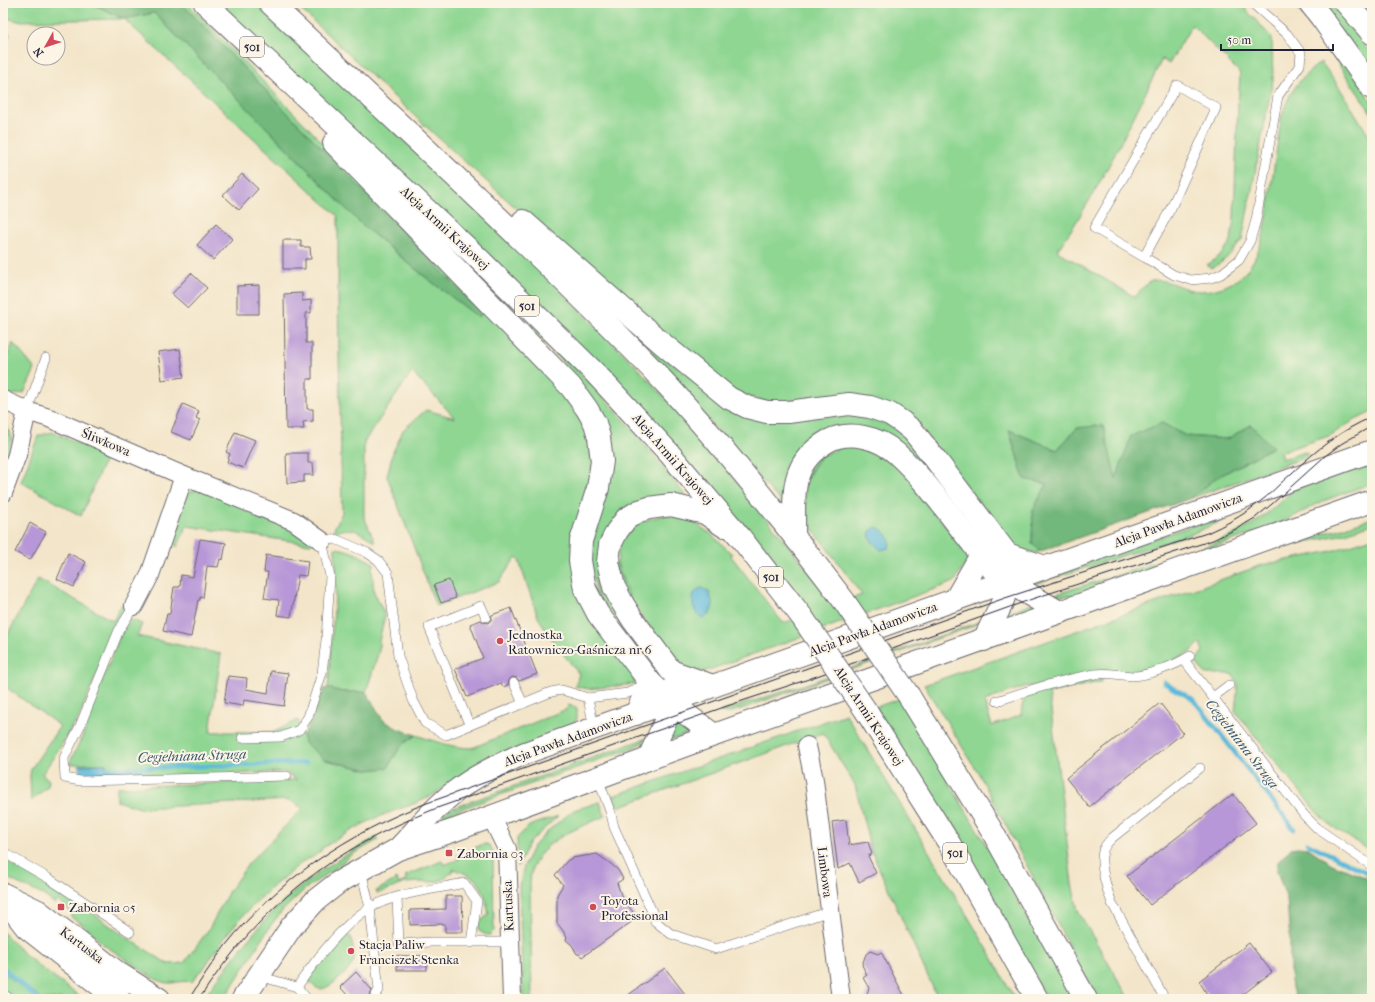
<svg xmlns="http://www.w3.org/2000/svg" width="1375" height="1002" font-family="'IM FELL French Canon',serif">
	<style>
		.green { fill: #8ed692; stroke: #587c66 }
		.forest { fill: #72b77c; stroke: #4a6c5c }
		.water { fill: #5cb9da; stroke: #3f6e8a }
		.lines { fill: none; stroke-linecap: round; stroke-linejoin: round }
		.stream { stroke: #5cb9da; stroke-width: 4.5 }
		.building { fill: #b797d7 }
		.service-casing { stroke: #6b666d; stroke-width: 10 }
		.minor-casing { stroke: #6b666d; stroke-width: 20 }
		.tertiary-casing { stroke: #6b666d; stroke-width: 24 }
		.secondary-casing { stroke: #6b666d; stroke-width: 24 }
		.primary-casing { stroke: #6b666d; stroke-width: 24 }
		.service { stroke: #fff; stroke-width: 9 }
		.minor { stroke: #fff; stroke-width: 18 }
		.tertiary { stroke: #fff; stroke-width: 22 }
		.secondary { stroke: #fff; stroke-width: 22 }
		.primary { stroke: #fff; stroke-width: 22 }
		.tram { stroke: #22223b; stroke-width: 1 }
		.primary-bridge-casing { stroke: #6b666d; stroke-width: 24; stroke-linecap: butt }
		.primary-bridge { stroke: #fff; stroke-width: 22 }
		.poi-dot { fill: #d1495b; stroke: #fcf5e5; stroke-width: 1.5 }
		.labels { text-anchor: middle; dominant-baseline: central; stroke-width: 4; stroke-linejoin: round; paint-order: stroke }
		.shield { fill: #fcf5e5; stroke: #63616e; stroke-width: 1 }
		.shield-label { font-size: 12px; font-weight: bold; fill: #22223b }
		.street-label { font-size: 13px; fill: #22223b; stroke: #fcf5e5 }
		.poi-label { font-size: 13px; fill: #22223b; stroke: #fcf5e5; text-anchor: start }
		.water-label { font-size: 14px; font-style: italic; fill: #365773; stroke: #fcf5e5 }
	</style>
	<rect width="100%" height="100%" fill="#fcf5e5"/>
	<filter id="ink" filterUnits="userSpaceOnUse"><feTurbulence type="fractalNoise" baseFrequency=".025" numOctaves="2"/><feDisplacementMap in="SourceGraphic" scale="8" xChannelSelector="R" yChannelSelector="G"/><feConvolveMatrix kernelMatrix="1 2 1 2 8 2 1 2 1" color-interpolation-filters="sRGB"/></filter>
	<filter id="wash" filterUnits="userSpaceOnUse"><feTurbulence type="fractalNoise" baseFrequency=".012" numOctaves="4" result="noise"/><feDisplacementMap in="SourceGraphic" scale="16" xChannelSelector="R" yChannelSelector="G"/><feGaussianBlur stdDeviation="0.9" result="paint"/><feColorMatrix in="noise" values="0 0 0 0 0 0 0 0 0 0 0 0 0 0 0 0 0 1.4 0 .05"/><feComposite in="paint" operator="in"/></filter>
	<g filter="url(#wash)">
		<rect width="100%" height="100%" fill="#f3e5c9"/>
		<g class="green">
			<path d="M 3,3 L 91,3 L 124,19 L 154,13 L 361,224 L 424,276 L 479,317 L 482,313 L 181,3 L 187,3 L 559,386 L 587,426 L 593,469 L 572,541 L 634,679 L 635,684 L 588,689 L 575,686 L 579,674 L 547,633 L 538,617 L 518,558 L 516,557 L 499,582 L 436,606 L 387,476 L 393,452 L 403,430 L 426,410 L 455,418 L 412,372 L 364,442 L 364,517 L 375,542 C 361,533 353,525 336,532 L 333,531 L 342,513 L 338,298 L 338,216 L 124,19 L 18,21 L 3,17 Z"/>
			<path d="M 220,3 L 257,3 L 511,241 L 636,366 L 691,426 L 814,577 L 833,605 L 862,595 L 814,531 L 808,517 L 805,504 L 805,481 L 821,456 L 848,444 L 873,449 L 904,470 L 967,555 L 968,561 L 954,582 L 706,671 L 702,672 L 680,666 L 630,601 L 617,563 L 620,543 L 637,523 L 663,515 L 686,519 L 695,523 L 711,534 L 732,554 L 731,556 L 783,623 L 811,614 L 742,523 Z"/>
			<path d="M 294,3 L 1240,3 L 1272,38 L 1273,80 L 1242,240 C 1233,251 1225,262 1212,268 L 1207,265 L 1221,255 L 1231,241 L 1234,218 L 1238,103 L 1240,76 L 1239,72 L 1192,25 L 1169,64 L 1162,59 C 1130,125 1099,191 1057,251 L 1135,297 C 1139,292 1143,287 1148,283 C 1158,275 1179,287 1191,290 C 1210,294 1237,285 1248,269 C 1265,247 1267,215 1271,188 C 1274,165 1278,142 1281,119 C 1289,91 1299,79 1321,62 L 1339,87 L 1372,141 L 1372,412 L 1353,421 L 1329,436 L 1280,452 L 1282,459 L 1305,452 L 1308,454 L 1303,458 L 1191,498 L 1216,478 L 1273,447 L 1251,425 L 1227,439 L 1186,436 L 1161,423 L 1116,480 L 1077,428 L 1057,450 L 1009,430 L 1024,479 L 1048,483 L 1033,510 L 1032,543 L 1041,551 L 1036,553 L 1014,548 L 917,423 L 782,405 L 739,395 L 643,319 L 517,209 L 420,121 Z"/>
			<path d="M 1294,3 L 1301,3 L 1361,85 L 1372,103 L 1372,114 L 1339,65 Z"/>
			<path d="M 1320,3 L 1330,3 L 1372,55 L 1372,72 Z"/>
			<path d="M 1359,3 L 1372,3 L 1372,19 Z"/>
			<path d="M 3,30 L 10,34 L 3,50 Z"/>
			<path d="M 473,270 L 474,270 C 523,317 572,363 617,412 C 643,440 665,471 689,500 L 664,495 L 652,497 L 604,535 L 657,665 L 656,672 L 598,596 L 588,558 L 606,488 L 565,365 Z"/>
			<path d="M 612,312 L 713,397 L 860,413 L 898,429 L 993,547 L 922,469 L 838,427 L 787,509 Z"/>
			<path d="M 13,343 L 35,369 L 24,393 L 11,395 L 3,391 L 3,368 Z"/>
			<path d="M 3,420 L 8,428 L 12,438 L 3,473 L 3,444 L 8,432 L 3,426 Z"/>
			<path d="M 52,432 L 107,455 L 81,516 L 21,482 L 38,436 Z"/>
			<path d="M 1372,459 L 1372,483 L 1323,501 L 1281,523 L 1080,595 L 1063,596 L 1053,595 C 1089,584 1126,573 1161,561 C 1190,552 1218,544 1244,529 C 1262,519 1277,505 1292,491 L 1292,490 Z"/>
			<path d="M 202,488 L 307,535 L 314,541 L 310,544 L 187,526 L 177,547 L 172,541 L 170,533 L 181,503 L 190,492 Z"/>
			<path d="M 1246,507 L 1221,521 L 1194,533 L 1025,587 L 1022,584 Z"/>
			<path d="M 1372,518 L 1372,524 L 1339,535 L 1266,550 L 1252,555 L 1284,541 L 1337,530 Z"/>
			<path d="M 1372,538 L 1372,852 L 1330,825 L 1318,814 L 1235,711 L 1238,684 L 1232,674 L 1206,674 L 1195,662 L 1203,651 L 1200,643 L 1189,653 L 1171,662 L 1146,670 L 1024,687 L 984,701 L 992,726 L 1021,715 C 1022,707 1022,700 1029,695 C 1041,687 1087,681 1103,678 L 1101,682 L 1099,682 L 1049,693 L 1072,884 L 1078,911 L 1129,999 L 1098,999 L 1078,963 L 979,774 L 924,685 L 1262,565 L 1332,551 Z"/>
			<path d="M 335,548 C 350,549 362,557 375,564 L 372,568 L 374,592 L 385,615 L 379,641 L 379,651 L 366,692 L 343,692 L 328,688 L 336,584 Z"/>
			<path d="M 38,579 L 113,621 L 122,604 L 128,606 L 116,628 L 76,724 L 74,723 L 61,746 L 42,774 L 49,780 L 48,786 L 31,801 L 30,775 L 31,769 L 60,726 L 3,685 L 3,643 Z"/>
			<path d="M 1035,602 L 1049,606 L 996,626 L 1006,613 Z"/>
			<path d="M 130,619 L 142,624 L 137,636 L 221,654 L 210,732 L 274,732 L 298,720 L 305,743 L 325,760 L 368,770 L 388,768 C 397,751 399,746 416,735 C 434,741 453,748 472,748 L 567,709 L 568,705 L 577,708 L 577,719 L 572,725 L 440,790 C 422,804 398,808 378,817 C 358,826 340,837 321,849 L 321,851 L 310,859 L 308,858 C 275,883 245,910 220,943 L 222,945 L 213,954 L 202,971 L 200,971 L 192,982 C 175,979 171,989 152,977 L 103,944 L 85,926 L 71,917 L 73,913 L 58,901 L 55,904 L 43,895 L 11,880 L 3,874 L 3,859 L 77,902 L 120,933 L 168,964 L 184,963 L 209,929 L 229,891 L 249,863 L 303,808 L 289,800 L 140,808 L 117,801 L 117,787 L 297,780 L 285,772 L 107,778 L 106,764 L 69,764 L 85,731 L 83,728 L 122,631 Z"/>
			<path d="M 982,621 L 970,627 L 744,708 L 728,713 L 720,712 L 809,683 Z"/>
			<path d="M 899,699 L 990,851 L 1073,999 L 1047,999 L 876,707 Z"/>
			<path d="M 846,714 L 988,950 L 1015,999 L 938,999 L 873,855 L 869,843 L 855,785 L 823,733 L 618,807 L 613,796 Z"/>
			<path d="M 688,724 L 702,730 L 660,743 L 670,730 Z"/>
			<path d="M 650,737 L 642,743 L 632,748 L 444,815 L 442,812 Z"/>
			<path d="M 600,802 L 605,816 C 575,830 532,842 530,882 L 532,999 L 523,999 L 519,887 L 524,866 L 533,847 L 550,829 L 574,810 Z"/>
			<path d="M 558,816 L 532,840 L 527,847 L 518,867 L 517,838 L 529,826 Z"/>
			<path d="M 377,837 L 378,840 L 351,855 L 337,867 L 305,889 L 283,910 L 271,925 L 224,999 L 219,999 L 208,992 C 232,960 255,928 284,901 C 312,875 344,855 377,837 Z"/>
			<path d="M 486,844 L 489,845 L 493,851 L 494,931 L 490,935 C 484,935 475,931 479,923 C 481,920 486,917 489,914 C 483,887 482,879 454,869 C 450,874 445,879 439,881 C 429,883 417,881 407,883 C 399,884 383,893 377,893 L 376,891 L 397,879 L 399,884 L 407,880 L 405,876 L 442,861 L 444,865 L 459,859 L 457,855 L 481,845 Z"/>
			<path d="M 3,932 C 25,958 56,979 83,999 L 42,999 L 20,982 L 3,965 Z"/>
			<path d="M 347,935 L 351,937 C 352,944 355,953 354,960 C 352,969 331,988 321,989 C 316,989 311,984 309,980 L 311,975 L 343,936 Z"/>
			<path d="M 3,972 L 36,999 L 3,999 Z"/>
		</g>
		<g class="forest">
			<path d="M 91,3 L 181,3 L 482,313 L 478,317 L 424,276 L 361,224 L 154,13 L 124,19 Z"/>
			<path d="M 1162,423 L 1186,436 L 1227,439 L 1251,425 L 1273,447 L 1216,478 L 1191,498 L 1041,551 L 1032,544 L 1033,510 L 1047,484 L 1024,479 L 1009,430 L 1057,450 L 1077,428 L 1103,425 L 1116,479 L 1131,436 Z"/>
			<path d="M 328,688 L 343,692 L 366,692 L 383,720 L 398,729 L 416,735 C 399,746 397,751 388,768 L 368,770 L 325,760 L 305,743 L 303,736 L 324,689 Z"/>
			<path d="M 1297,847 L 1308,848 L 1332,864 L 1372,880 L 1372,999 L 1297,999 L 1295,996 L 1292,988 L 1290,973 L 1290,940 L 1287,900 L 1277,871 L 1277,863 L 1291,848 Z"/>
		</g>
		<g class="water">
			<path d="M 877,527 C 885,531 893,539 889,548 L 881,550 C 874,544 861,533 877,527 Z"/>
			<path d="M 702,588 L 709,592 L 713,605 L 710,614 L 703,618 C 691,613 688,591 702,588 Z"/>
			<path d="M 106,764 L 107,773 L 80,774 L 79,765 Z"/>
		</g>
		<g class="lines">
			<g class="stream">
				<path d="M 1164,682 C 1173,690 1184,693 1194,700 L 1294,829"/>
				<path d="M 102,769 L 306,763"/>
				<path d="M 1307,843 L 1372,875"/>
				<path d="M 3,968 L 38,999"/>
			</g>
		</g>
		<g id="blocks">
			<g class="building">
				<path d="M 242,174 L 258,189 L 239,210 L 223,195 Z"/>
				<path d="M 216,224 L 232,239 L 213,260 L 197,245 Z"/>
				<path d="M 283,240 L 301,240 L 301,247 L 310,247 L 311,259 L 305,259 L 305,269 L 283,269 Z"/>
				<path d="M 191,273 L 207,288 L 188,308 L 172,294 Z"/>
				<path d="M 259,285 L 259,314 L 237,314 L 237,286 Z"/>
				<path d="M 302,293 L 302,301 L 311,300 L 311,313 L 306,313 L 306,343 L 312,343 L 312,379 L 307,379 L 307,409 L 313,409 L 313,421 L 303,422 L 304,429 L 286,429 L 284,294 Z"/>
				<path d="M 180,349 L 184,377 L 162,380 L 158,352 Z"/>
				<path d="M 183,404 L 199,411 L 196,418 L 200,420 L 191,440 L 171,432 Z"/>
				<path d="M 235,432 L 255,440 L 243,468 L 227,462 L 230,454 L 226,452 Z"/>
				<path d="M 286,453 L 308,453 L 308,463 L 313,463 L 314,475 L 304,475 L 304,482 L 287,483 Z"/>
				<path d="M 30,523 L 46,532 L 30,560 L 15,552 Z"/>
				<path d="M 200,539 L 226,543 L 223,560 L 220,559 L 218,567 L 207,566 L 203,598 L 200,597 L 200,600 L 198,600 L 191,637 L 163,631 L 167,614 L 170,614 L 174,587 L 180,587 L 181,575 L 193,577 Z"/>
				<path d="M 68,553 L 86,562 L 74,587 L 57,579 Z"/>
				<path d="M 266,555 L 308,561 L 306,576 L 298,575 L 291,617 L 277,615 L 279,600 L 264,598 L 268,572 L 264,572 Z"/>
				<path d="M 449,580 L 456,598 L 441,603 L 434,585 Z"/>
				<path d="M 511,608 L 537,674 L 519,681 L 517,678 L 512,677 L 509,680 L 508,685 L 503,687 L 501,683 L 467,697 L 455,669 L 483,658 L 470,624 L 481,620 L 483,622 L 488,623 L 491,620 L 492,615 Z"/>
				<path d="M 271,671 L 288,673 L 284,706 L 244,700 L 243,706 L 224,703 L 228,676 L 247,678 L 246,689 L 268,693 Z"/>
				<path d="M 1160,703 L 1183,733 L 1089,807 L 1066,778 Z"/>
				<path d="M 1233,794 L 1256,823 L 1150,905 L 1127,876 Z"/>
				<path d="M 846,820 L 849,845 L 868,842 L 872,854 L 868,856 L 876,873 L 859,882 L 850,863 L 838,869 L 832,822 Z"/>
				<path d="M 597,854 L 611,864 L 618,870 L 623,879 L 617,883 L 621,895 L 637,918 L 582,957 L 579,954 L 577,954 L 572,945 L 566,940 L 567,937 L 564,933 L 564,932 L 557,923 L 557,895 L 563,885 L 555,875 L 567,861 L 572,858 Z"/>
				<path d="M 446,896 L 462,896 L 463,932 L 445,932 L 445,924 L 410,925 L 410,910 L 446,909 Z"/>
				<path d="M 1249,943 L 1272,972 L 1237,999 L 1210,999 L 1199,981 Z"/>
				<path d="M 870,951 L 878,954 L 881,952 L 906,999 L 865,999 L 869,988 L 863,978 L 867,975 L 862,965 L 866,954 Z"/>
				<rect x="397" y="956" width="30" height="14"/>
				<path d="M 665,968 L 685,994 L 678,999 L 623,999 Z"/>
				<path d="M 356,972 L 372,990 L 370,995 L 372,999 L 351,999 L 340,987 Z"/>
			</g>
		</g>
	</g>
	<g filter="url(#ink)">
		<use href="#blocks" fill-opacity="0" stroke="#6b666d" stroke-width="1"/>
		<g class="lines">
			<g class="service-casing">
				<g id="service">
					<path d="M 1144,257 L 1094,228 L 1177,85 L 1216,108 L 1171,208 L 1144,257 L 1174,275 L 1191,280 L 1211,278 L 1221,274 L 1239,260 L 1250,241 L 1256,220 L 1278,96 L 1300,65 L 1301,53 L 1287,34 L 1252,3"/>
					<path d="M 27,411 L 46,358"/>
					<path d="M 134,606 L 119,630 L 80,726 L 64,758 L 65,778 L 80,781 L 287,776"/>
					<path d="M 1184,660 L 1304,815 L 1318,829 L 1372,866"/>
					<path d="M 514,683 L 523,704"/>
					<path d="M 1213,697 L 1229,685"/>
					<path d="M 588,698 L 594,728"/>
					<path d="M 997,701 C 1029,690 1061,680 1095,674 C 1107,672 1119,675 1132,676 C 1148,676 1176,665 1190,656"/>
					<path d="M 469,724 L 429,627 L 481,606 L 486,617"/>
					<path d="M 242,738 L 281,737 L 299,730 L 308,717 L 322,673 L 326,640 L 330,576 L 322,541 L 335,539 L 366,552 L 378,560 L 388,573 L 398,656 L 413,700 L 425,723 L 446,735 L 551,692 L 562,690 L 588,698 L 628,693 L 645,684"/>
					<path d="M 598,778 L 611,814 L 614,827 L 654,916 L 655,921 L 671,934 L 716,949 L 830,911"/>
					<path d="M 3,852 L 48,878 L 130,932"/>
					<path d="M 361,870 L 370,908 L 379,990 L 376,995"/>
					<path d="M 397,898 L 399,944 L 431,942 L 510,942"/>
					<path d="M 259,976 L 297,987 L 307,999"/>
					<path d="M 297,987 C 315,961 350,914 380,903 C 406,892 436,889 464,883 L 477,901 L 471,943"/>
					<path d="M 3,994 L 11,999"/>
					<path d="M 1165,999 L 1112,903 C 1107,891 1099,864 1103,851 C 1104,846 1108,842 1112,838 L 1200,768"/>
				</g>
			</g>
			<g class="minor-casing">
				<g id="minor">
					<path d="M 3,400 L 27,411 L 49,418 L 184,476 L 294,521 L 322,541"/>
					<path d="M 3,493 L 17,455 L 27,411"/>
					<path d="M 134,606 L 150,575 L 184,476"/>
					<path d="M 807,746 L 814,780 L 841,999"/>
					<path d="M 491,816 L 507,849 L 512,999"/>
				</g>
			</g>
			<g class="tertiary-casing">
				<g id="tertiary">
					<path d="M 1310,3 L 1321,17 L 1372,88"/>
					<path d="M 1346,3 L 1372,33"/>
					<path d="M 3,894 L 38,911 L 118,973 L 159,999"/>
					<path d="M 3,897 L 26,927 L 101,986 L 119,999"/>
				</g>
			</g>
			<g class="secondary-casing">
				<g id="secondary">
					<path d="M 400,847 C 417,829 433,809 452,794 C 474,776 500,764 525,753 L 1372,451"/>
					<path d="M 243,999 L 292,926 L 316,900 L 339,882 L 398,849 L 455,830 L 689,744 L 1372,501"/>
				</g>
			</g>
			<g class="primary-casing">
				<g id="primary">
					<path d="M 205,3 L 477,257 L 596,374 L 669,453 L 740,537 L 802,617"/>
					<path d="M 270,3 C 349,77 429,151 507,226 C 561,278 616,330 667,385 C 730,454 788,527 844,601"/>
					<path d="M 334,143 L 571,387 L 587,409 L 595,423 L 599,437 L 602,461 L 598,488 L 581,541 L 580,561 L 585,589 L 598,614 L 650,682 L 670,702 L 714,735"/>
					<path d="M 523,221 L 664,345 L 729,398 L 747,407 L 767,412 L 788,412 L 849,404 L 870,407 L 890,414 L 902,422 L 913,431 L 936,460 L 1007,554 L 1045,567"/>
					<path d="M 794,534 C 795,495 788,464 828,441 C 849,430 878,437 896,453 C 925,479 948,513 972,543 C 980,554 988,565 997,574 C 1004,580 1012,584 1020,589 C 1033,597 1046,604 1059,612"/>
					<path d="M 955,600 L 981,555"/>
					<path d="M 984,640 C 996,613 1008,601 1008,569"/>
					<path d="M 713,686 L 671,671 L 633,620 L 623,604 L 614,587 L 608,562 L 610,545 L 617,531 L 626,519 L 639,511 L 649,508 L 671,505 L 705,513 L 724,526"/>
					<path d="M 909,696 L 992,831 L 1086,999"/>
					<path d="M 866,711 L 949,843 L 1037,999"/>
					<path d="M 636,714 L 650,682"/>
					<path d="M 649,758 L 667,717 L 670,690"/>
				</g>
			</g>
			<use href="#service" class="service"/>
			<use href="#minor" class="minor"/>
			<use href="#tertiary" class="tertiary"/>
			<use href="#secondary" class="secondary"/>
			<use href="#primary" class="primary"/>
			<g class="tram">
				<path d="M 189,999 C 200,981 212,963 225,946 C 278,880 348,833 427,803 L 1005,598 L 1207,533 C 1225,525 1242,516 1257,504 C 1270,495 1280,483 1292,473 C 1316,450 1341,430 1372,417"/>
				<path d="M 199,999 C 262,904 331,850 437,808 L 730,705 L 803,681 L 1035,598 L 1213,540 L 1238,528 L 1255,518 L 1272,504 L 1325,456 L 1341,444 L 1372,426"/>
			</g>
			<g class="primary-bridge-casing">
				<g id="primary-bridge">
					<path d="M 844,601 L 909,696"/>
					<path d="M 802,617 L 866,711"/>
				</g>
			</g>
			<use href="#primary-bridge" class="primary-bridge"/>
		</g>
	</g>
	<g class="poi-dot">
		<circle cx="500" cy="641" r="4"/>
		<rect x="445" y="849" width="8" height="8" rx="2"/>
		<rect x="57" y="903" width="8" height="8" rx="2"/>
		<circle cx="593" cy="907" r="4"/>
		<circle cx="351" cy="951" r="4"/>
	</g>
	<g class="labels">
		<g class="shield">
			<rect x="240" y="37" width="24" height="20" rx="3"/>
			<rect x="515" y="296" width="24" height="20" rx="3"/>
			<rect x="759" y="567" width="24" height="20" rx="3"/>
			<rect x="943" y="843" width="24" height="20" rx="3"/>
		</g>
		<g class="shield-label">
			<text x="252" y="47">501</text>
			<text x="527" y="306">501</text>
			<text x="771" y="577">501</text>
			<text x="955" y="853">501</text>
		</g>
		<g class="street-label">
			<text transform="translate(445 228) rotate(43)">Aleja Armii Krajowej</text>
			<text transform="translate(106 442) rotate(23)">Śliwkowa</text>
			<text transform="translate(673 459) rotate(49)">Aleja Armii Krajowej</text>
			<text transform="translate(1178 520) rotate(-20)">Aleja Pawła Adamowicza</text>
			<text transform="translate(873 629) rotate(-20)">Aleja Pawła Adamowicza</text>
			<text transform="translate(869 716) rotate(57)">Aleja Armii Krajowej</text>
			<text transform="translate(568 739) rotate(-20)">Aleja Pawła Adamowicza</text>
			<text transform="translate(825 872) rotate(83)">Limbowa</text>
			<text transform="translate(508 906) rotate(-92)">Kartuska</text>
			<text transform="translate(82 945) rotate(37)">Kartuska</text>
		</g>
		<g class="poi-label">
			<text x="508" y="634">Jednostka<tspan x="508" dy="15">Ratowniczo-Gaśnicza nr 6</tspan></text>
			<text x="457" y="853">Zabornia 03</text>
			<text x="601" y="900">Toyota<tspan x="601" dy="15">Professional</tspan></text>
			<text x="69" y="907">Zabornia 05</text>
			<text x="359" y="944">Stacja Paliw<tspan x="359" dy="15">Franciszek Stenka</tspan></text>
		</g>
		<g class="water-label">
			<text transform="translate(1242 744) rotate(52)">Cegielniana Struga</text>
			<text transform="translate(192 756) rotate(-2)">Cegielniana Struga</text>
		</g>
	</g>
	<rect width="1375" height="1002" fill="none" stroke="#fcf5e5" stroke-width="16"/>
	<g transform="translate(46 46) rotate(231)"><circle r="19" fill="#fcf5e5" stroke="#a5a1a1"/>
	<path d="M0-3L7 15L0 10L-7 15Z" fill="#d1495b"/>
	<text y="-6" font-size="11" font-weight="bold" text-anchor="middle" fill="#22223b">N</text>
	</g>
	<path d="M1221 44v6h112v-6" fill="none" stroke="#22223b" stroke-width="2"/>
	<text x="1227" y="44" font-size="12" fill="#22223b" stroke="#fcf5e5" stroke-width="3" paint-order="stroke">50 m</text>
</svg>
